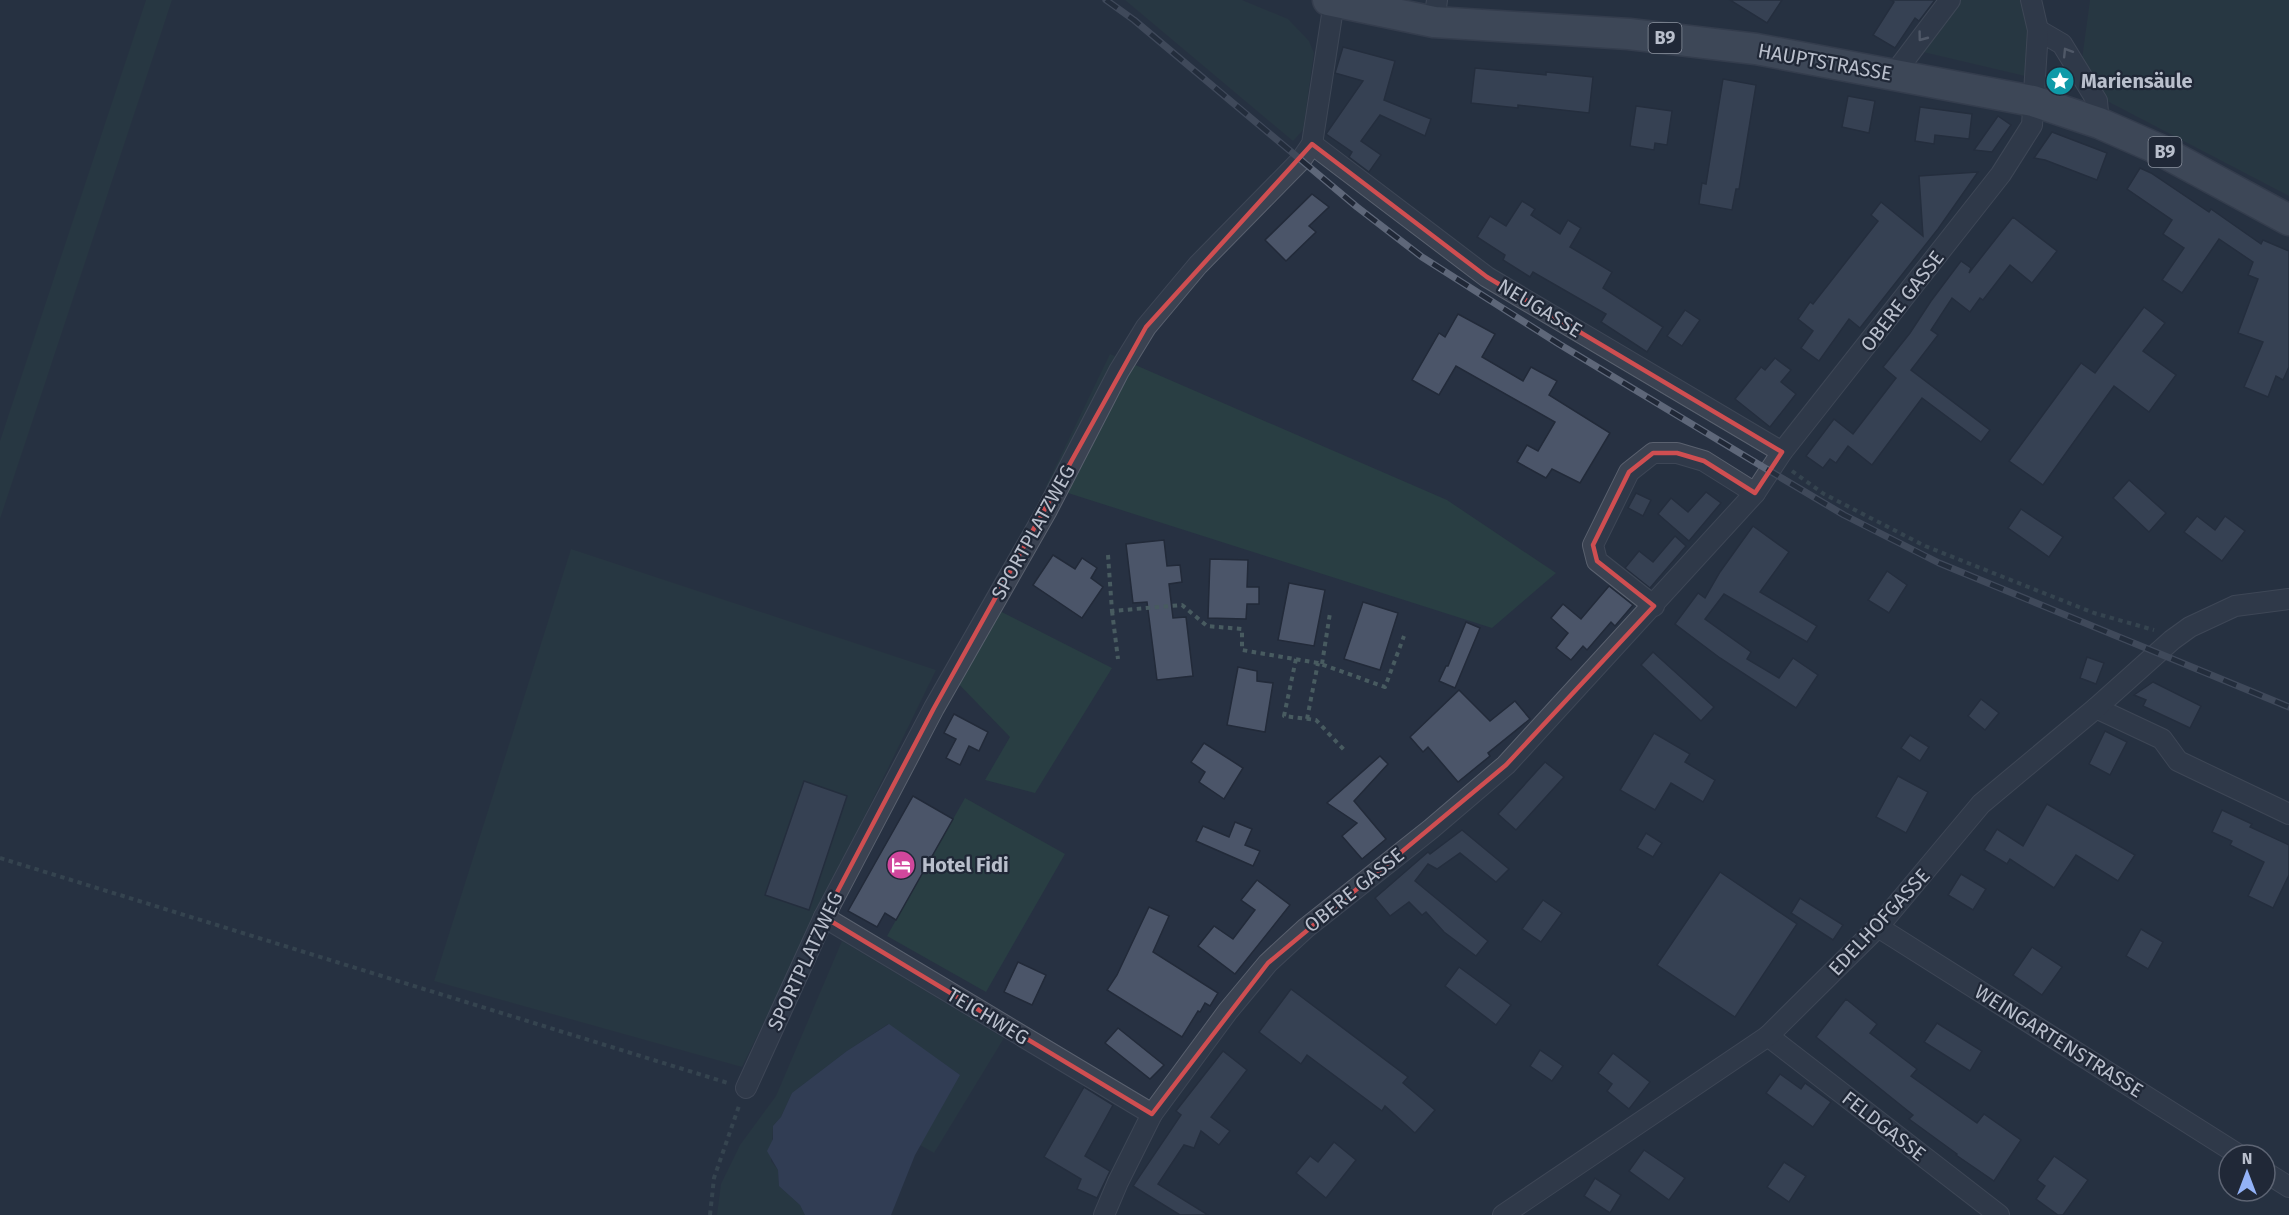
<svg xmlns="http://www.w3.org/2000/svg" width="2289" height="1215" font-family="'Fira Sans',sans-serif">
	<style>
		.green { fill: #293e43 }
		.water { fill: #3e4d6b }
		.building { fill: #4b5569; stroke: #222a39; stroke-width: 1.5 }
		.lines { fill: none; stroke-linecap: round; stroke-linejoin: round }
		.minor-casing { stroke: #5a616f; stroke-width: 22 }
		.primary-casing { stroke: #454c5b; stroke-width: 33 }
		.path { stroke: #485b60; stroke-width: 4; stroke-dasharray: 4.5 4.5; stroke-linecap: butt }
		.minor { stroke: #3b4352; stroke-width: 20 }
		.primary { stroke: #5a6272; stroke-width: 30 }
		.rail-casing { stroke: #5e6779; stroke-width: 7 }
		.rail { stroke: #202837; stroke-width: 4.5; stroke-dasharray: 14; stroke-linecap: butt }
		.oneway { stroke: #808795 }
		.marked { fill: none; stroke: #cf4e51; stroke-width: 4.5; stroke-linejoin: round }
		.labels { text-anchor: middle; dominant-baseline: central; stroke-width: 4.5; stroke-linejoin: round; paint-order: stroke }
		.shield { fill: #202837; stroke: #8b929f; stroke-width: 1.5 }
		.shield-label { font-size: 18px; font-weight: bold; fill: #b9bfcc }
		.street-label { font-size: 20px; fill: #b9bfcc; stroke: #202837 }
		.poi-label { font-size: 20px; font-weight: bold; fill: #b9bfcc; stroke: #202837; text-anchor: start }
	</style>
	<rect width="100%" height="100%" fill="#273142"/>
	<g class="green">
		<path d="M 146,0 L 172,0 L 0,519 L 0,441 Z"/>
		<path d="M 1125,0 L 1242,0 L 1288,19 L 1309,41 L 1314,53 L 1303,130 L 1293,141 Z"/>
		<path d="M 1961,0 L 2027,0 L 2029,31 L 2025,76 L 1923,52 Z"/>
		<path d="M 2090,0 L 2289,0 L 2289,196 L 2107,101 L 2082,59 Z"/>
		<path d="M 1110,354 L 1447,500 L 1556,573 L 1492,628 L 1046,486 Z"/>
		<path d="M 571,549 L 936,670 L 742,1067 L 434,981 Z"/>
		<path d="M 986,604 L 1112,668 L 1035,793 L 985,780 L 1010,737 L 950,675 Z"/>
		<path d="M 965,798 L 1065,854 L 986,992 L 887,936 Z"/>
		<path d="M 842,941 L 1004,1038 L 934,1153 L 920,1145 L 960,1075 L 888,1024 L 847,1051 L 792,1093 L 781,1117 L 773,1126 L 771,1161 L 778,1170 L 779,1186 L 800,1205 L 805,1215 L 717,1215 L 721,1184 L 740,1145 L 776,1096 Z"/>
	</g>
	<path class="water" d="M 889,1024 L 960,1075 L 915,1155 L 891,1215 L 805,1215 L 800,1205 L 779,1186 L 778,1170 L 767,1151 L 773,1139 L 773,1126 L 781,1117 L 792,1093 L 847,1051 Z"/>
	<g class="building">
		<path d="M 1730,0 L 1782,0 L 1767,23 Z"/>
		<path d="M 1891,0 L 1935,0 L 1919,21 L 1915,18 L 1895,48 L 1873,35 L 1894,2 Z"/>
		<path d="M 1343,47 L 1395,61 L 1384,100 L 1431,119 L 1425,136 L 1380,115 L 1361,141 L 1381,155 L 1369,172 L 1349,157 L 1352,152 L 1326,134 L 1363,81 L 1335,73 Z"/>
		<path d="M 1475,68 L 1546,75 L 1546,72 L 1593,77 L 1589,113 L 1518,105 L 1518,108 L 1471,103 Z"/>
		<path d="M 1723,79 L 1756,85 L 1739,189 L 1736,189 L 1732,210 L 1699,204 L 1702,183 L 1706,184 Z"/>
		<path d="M 1848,96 L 1875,101 L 1869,133 L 1842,127 Z"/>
		<path d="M 1636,106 L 1672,111 L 1667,145 L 1655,143 L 1654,150 L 1630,146 Z"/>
		<path d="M 1920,107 L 1972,114 L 1969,139 L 1935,135 L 1934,144 L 1915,141 Z"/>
		<path d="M 1998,116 L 2011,125 L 1992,152 L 1974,150 Z"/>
		<path d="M 2052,132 L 2107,153 L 2097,180 L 2045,160 L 2034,158 Z"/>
		<path d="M 2140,168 L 2151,173 L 2209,212 L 2211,209 L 2261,244 L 2263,240 L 2289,251 L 2289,367 L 2283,380 L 2276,376 L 2268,397 L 2244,387 L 2263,342 L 2238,333 L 2258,279 L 2248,275 L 2253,262 L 2219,239 L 2182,293 L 2162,280 L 2184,248 L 2163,234 L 2172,220 L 2127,189 Z"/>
		<path d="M 1978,172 L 1938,229 L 1860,328 L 1849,319 L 1819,361 L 1801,348 L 1813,331 L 1798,319 L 1810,302 L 1813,304 L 1878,221 L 1871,215 L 1881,202 L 1923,236 L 1919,176 Z"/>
		<path d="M 1312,194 L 1329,207 L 1309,226 L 1316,232 L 1286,261 L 1265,240 Z"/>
		<path d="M 1522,201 L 1535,209 L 1531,215 L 1560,234 L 1568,220 L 1581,228 L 1570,247 L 1612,272 L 1603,288 L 1663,327 L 1647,352 L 1601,322 L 1606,314 L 1533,272 L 1530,277 L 1503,260 L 1505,255 L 1477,237 L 1490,216 L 1506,226 Z"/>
		<path d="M 2013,217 L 2057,251 L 2032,283 L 2010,265 L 1983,300 L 1980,298 L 1970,312 L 1952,298 L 1931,330 L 1938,335 L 1911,370 L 1990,430 L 1981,442 L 1922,398 L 1872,465 L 1848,446 L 1836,463 L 1830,459 L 1823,468 L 1806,456 L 1834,419 L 1853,434 L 1896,378 L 1883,367 L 1910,333 L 1931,301 L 1961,261 L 1971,268 L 1969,273 Z"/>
		<path d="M 2144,307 L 2165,323 L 2143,351 L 2176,375 L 2149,412 L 2114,386 L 2043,485 L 2009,461 L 2081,363 L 2095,373 Z"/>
		<path d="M 1685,310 L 1700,320 L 1682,346 L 1667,336 Z"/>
		<path d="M 1458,314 L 1495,334 L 1482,357 L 1523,381 L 1531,367 L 1557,381 L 1549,395 L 1610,433 L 1580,483 L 1552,469 L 1546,478 L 1517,462 L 1527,445 L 1538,451 L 1555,422 L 1456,366 L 1439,395 L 1412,380 L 1439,333 L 1445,337 Z"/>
		<path d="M 1775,358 L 1791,370 L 1781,382 L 1796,394 L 1770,427 L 1735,399 L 1761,367 L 1765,370 Z"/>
		<path d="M 2129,480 L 2166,513 L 2149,532 L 2113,498 Z"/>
		<path d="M 1706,492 L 1721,503 L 1689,541 L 1658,514 L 1671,498 L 1688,512 Z"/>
		<path d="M 1636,493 L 1651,500 L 1643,516 L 1628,508 Z"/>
		<path d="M 2021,509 L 2063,537 L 2049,557 L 2008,528 Z"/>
		<path d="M 2197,516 L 2215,530 L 2225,516 L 2245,531 L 2222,561 L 2184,532 Z"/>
		<path d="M 1753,526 L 1789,552 L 1760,592 L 1817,626 L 1807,642 L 1724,594 L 1705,619 L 1751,652 L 1747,659 L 1779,678 L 1793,658 L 1818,675 L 1796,708 L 1720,658 L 1675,624 L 1698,593 L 1705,598 L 1720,572 Z"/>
		<path d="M 1675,536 L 1686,546 L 1650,588 L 1625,568 L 1639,551 L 1653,562 Z"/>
		<path d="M 1164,540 L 1167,566 L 1180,565 L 1182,582 L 1169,584 L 1173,618 L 1186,617 L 1193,676 L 1157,680 L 1147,602 L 1133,603 L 1126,544 Z"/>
		<path d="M 1053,555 L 1075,569 L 1082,558 L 1097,568 L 1091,578 L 1103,587 L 1082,618 L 1033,585 Z"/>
		<path d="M 1210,559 L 1248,560 L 1247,587 L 1259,587 L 1259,604 L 1247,604 L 1246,619 L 1208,618 Z"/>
		<path d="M 1887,571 L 1907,585 L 1889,613 L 1868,600 Z"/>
		<path d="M 1289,583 L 1325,590 L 1314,646 L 1278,640 Z"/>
		<path d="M 1609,586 L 1633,605 L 1615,626 L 1611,622 L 1587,650 L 1583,646 L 1571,660 L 1556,648 L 1568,633 L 1551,618 L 1563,604 L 1581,619 Z"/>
		<path d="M 1363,602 L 1398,613 L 1380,670 L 1344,659 Z"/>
		<path d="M 1466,622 L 1480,628 L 1455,688 L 1439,681 L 1446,666 L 1448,666 Z"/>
		<path d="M 1653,652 L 1714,707 L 1701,721 L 1641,665 Z"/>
		<path d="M 2087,657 L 2104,663 L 2096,684 L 2080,678 Z"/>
		<path d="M 1238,667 L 1257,671 L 1257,681 L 1273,683 L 1265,732 L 1227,725 Z"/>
		<path d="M 2153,682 L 2201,706 L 2190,728 L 2143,706 L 2146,700 L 2134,695 Z"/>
		<path d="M 1459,690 L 1490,721 L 1515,701 L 1530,719 L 1488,753 L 1490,756 L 1458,782 L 1428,747 L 1423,752 L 1410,737 Z"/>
		<path d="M 1981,699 L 1999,713 L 1985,730 L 1968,716 Z"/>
		<path d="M 954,714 L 988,732 L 979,751 L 969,746 L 960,765 L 946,758 L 956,739 L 944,733 Z"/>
		<path d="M 2105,731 L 2127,742 L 2110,775 L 2089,764 Z"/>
		<path d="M 1654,733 L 1690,754 L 1685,762 L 1715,780 L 1703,802 L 1671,783 L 1655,810 L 1620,790 Z"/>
		<path d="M 1910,735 L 1929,747 L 1920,761 L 1901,748 Z"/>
		<path d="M 1204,743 L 1243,768 L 1224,799 L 1199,782 L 1205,772 L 1191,762 Z"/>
		<path d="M 1380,756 L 1388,764 L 1354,801 L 1386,839 L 1362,859 L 1342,836 L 1357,823 L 1327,803 Z"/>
		<path d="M 1545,762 L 1564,777 L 1516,830 L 1498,814 Z"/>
		<path d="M 1898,776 L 1928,792 L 1906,833 L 1876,817 Z"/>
		<path d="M 804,781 L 847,796 L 809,910 L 765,895 Z"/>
		<path d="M 913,796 L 953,819 L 896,920 L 885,913 L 877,927 L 848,911 Z"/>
		<path d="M 2047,804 L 2135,855 L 2118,881 L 2076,855 L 2054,888 L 2010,859 L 2007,864 L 1984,850 L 1997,829 L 2023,846 Z"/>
		<path d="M 2222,810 L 2252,824 L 2250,827 L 2289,845 L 2289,875 L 2273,908 L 2248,896 L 2264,862 L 2230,845 L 2232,841 L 2212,832 Z"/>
		<path d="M 1235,822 L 1252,829 L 1245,845 L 1260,851 L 1253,866 L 1196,841 L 1203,826 L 1229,837 Z"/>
		<path d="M 1462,830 L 1509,869 L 1496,882 L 1460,853 L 1437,869 L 1428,864 L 1415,881 L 1488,941 L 1476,956 L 1444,932 L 1426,912 L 1422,915 L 1409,902 L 1390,916 L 1375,898 L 1428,852 L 1430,854 Z"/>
		<path d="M 1646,833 L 1662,843 L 1653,857 L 1637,848 Z"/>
		<path d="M 1720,872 L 1797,924 L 1735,1017 L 1657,965 Z"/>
		<path d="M 1961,874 L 1986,889 L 1973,910 L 1948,895 Z"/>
		<path d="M 1257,880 L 1290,905 L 1235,974 L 1198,946 L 1214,926 L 1233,939 L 1255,910 L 1241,900 Z"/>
		<path d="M 1800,898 L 1843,925 L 1833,940 L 1791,913 Z"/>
		<path d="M 1543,900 L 1562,913 L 1541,942 L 1522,929 Z"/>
		<path d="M 1149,907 L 1169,916 L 1153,952 L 1218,993 L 1210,1006 L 1205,1003 L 1200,1012 L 1198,1011 L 1182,1037 L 1107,990 L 1117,975 Z"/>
		<path d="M 2141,929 L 2163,942 L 2148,969 L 2126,956 Z"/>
		<path d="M 2032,947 L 2062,967 L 2042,995 L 2013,975 Z"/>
		<path d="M 1018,962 L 1046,975 L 1032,1005 L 1004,992 Z"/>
		<path d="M 1459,967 L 1511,1005 L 1496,1025 L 1445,986 Z"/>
		<path d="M 1291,989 L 1408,1077 L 1403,1083 L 1435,1110 L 1415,1133 L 1385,1106 L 1382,1111 L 1307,1055 L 1301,1064 L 1259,1032 Z"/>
		<path d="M 1846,999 L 1877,1024 L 1870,1033 L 1917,1069 L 1911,1076 L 1977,1123 L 1984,1114 L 2021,1140 L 1994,1181 L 1956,1155 L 1957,1154 L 1909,1119 L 1913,1115 L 1816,1037 Z"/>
		<path d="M 1937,1023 L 1982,1051 L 1970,1071 L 1924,1042 Z"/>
		<path d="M 1118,1028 L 1164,1065 L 1150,1079 L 1105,1043 Z"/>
		<path d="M 1540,1050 L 1563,1066 L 1552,1081 L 1530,1066 Z"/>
		<path d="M 1223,1051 L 1247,1070 L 1211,1117 L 1230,1131 L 1219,1145 L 1201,1131 L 1194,1148 L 1184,1145 L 1158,1184 L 1208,1215 L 1180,1215 L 1133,1186 L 1181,1115 L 1176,1111 Z"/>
		<path d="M 1613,1053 L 1650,1082 L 1629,1109 L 1607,1091 L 1612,1084 L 1598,1073 Z"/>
		<path d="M 1780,1074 L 1801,1089 L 1805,1083 L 1831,1102 L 1813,1127 L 1766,1093 Z"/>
		<path d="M 1084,1087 L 1113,1105 L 1085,1156 L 1110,1171 L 1097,1198 L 1077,1189 L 1081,1179 L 1044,1157 Z"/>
		<path d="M 1334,1142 L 1356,1160 L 1326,1198 L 1296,1173 L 1310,1156 L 1318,1162 Z"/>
		<path d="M 1644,1150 L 1685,1178 L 1669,1200 L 1629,1171 Z"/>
		<path d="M 2054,1156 L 2088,1180 L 2063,1215 L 2058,1215 L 2036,1199 L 2045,1186 L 2037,1180 Z"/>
		<path d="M 1784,1162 L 1806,1176 L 1789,1202 L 1767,1187 Z"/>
		<path d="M 1595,1178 L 1621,1195 L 1610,1213 L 1584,1196 Z"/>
	</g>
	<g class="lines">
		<g class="minor-casing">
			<g id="minor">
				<path d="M 1434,22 L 1437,0"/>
				<path d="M 2038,30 L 2062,44 L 2097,101 L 2099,123"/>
				<path d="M 1894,74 L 1950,0"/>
				<path d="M 1312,144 L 1487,277 L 1782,452"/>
				<path d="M 1654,606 L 1597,561 L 1593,545 L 1629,472 L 1653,453 L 1677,453 L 1704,461 L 1755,493"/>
				<path d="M 2096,708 L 2162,739 L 2178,761 L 2289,814"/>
				<path d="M 824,917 L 1152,1114"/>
				<path d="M 1878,927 L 2239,1155"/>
				<path d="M 1768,1036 L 1999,1215"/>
				<path d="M 746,1088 L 824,917 L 934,708 L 1047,510 L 1119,371 L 1146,327 L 1198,265 L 1301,160 L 1312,144 L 1334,2"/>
				<path d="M 2265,1172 L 2289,1187"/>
				<path d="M 1104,1215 L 1118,1182 L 1152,1114 L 1228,1011 L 1268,963 L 1306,928 L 1431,829 L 1506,765 L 1755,493 L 1782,452 L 2001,174 L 2032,125 L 2038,30 L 2031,0"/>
				<path d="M 1503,1215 L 1768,1036 L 1878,927 L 1981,804 L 2096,708 L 2172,640 L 2190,627 L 2235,606 L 2289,599"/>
			</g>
		</g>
		<g class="primary-casing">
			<path id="primary" d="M 1328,0 L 1434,22 L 1629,34 L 1756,49 L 2033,101 L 2099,123 L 2158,149 L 2289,220"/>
		</g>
		<g class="path">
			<path d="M 1792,471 L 1824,494 L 1925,546 L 2094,613 L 2154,630"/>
			<path d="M 1108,555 L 1112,611 L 1182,605 L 1207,626 L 1242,629 L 1242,650 L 1318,663 L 1385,687 L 1404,636"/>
			<path d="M 1112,611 L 1118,659"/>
			<path d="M 1296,659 L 1284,716 L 1316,720 L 1346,752"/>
			<path d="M 1322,664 L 1330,613"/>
			<path d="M 1307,719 L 1318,663"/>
			<path d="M 0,858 L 728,1083"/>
			<path d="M 710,1215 L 714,1178 L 740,1103"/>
		</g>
		<use href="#minor" class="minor"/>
		<use href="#primary" class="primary"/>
		<g class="rail-casing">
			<path id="rail" d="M 1106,0 L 1134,20 L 1357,207 L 1422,257 L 1559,344 L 1753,461 L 1844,515 L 1939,563 L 2289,707"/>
		</g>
		<use href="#rail" class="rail"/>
	</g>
	<defs><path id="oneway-chevron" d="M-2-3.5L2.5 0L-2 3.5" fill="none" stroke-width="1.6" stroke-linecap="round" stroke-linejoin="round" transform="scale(1.5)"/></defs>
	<g class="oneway">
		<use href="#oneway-chevron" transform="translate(1922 37) rotate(127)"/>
		<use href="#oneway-chevron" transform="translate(2067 52) rotate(-122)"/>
	</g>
	<path d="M0 0H2289V1215H0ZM 1312,144 L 1487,277 L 1782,452 L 1755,493 L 1704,461 L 1677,453 L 1653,453 L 1629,472 L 1593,545 L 1597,561 L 1654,606 L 1506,765 L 1268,963 L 1152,1114 L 824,917 L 934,708 L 1146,327 Z" fill="#273142" fill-opacity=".55" fill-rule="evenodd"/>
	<path class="marked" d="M 1312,144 L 1487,277 L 1782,452 L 1755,493 L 1704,461 L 1677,453 L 1653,453 L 1629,472 L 1593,545 L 1597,561 L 1654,606 L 1506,765 L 1268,963 L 1152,1114 L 824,917 L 934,708 L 1146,327 Z"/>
	<defs>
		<g id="sight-disc" transform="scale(1.5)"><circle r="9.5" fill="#0f9aa8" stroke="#202837"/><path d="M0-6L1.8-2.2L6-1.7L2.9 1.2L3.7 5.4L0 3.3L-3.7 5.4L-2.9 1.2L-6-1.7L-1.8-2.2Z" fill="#fff"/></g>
		<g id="hotel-disc" transform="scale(1.5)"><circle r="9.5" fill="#d1479c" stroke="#202837"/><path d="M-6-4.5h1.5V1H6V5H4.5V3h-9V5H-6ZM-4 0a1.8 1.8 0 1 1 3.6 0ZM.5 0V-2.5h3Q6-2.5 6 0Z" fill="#fff"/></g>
	</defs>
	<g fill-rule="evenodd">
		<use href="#sight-disc" x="2060" y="81"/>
		<use href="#hotel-disc" x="901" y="865"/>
	</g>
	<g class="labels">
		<g class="shield">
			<rect x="1648.5" y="23" width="33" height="30" rx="4.5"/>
			<rect x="2148.5" y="137" width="33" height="30" rx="4.5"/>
		</g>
		<g class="shield-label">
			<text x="1665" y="38">B9</text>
			<text x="2165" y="152">B9</text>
		</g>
		<g class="street-label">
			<text transform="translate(1825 62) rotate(10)">HAUPTSTRASSE</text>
			<text transform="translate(1902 301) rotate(-52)">OBERE GASSE</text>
			<text transform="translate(1540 308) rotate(31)">NEUGASSE</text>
			<text transform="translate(1033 532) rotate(-61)">SPORTPLATZWEG</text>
			<text transform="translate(1354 890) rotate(-39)">OBERE GASSE</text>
			<text transform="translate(1879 922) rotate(-47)">EDELHOFGASSE</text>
			<text transform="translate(805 961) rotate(-65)">SPORTPLATZWEG</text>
			<text transform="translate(988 1016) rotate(31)">TEICHWEG</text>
			<text transform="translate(2059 1041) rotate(32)">WEINGARTENSTRASSE</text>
			<text transform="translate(1884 1126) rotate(38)">FELDGASSE</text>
		</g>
		<g class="poi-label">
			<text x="2081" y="81">Mariensäule</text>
			<text x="922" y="865">Hotel Fidi</text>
		</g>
	</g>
	<g transform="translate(2247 1173)"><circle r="28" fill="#202837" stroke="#5d6473" stroke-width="1.5"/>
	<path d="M0-4.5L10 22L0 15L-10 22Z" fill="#93b2f7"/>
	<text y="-9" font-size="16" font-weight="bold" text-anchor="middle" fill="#b9bfcc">N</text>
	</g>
</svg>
